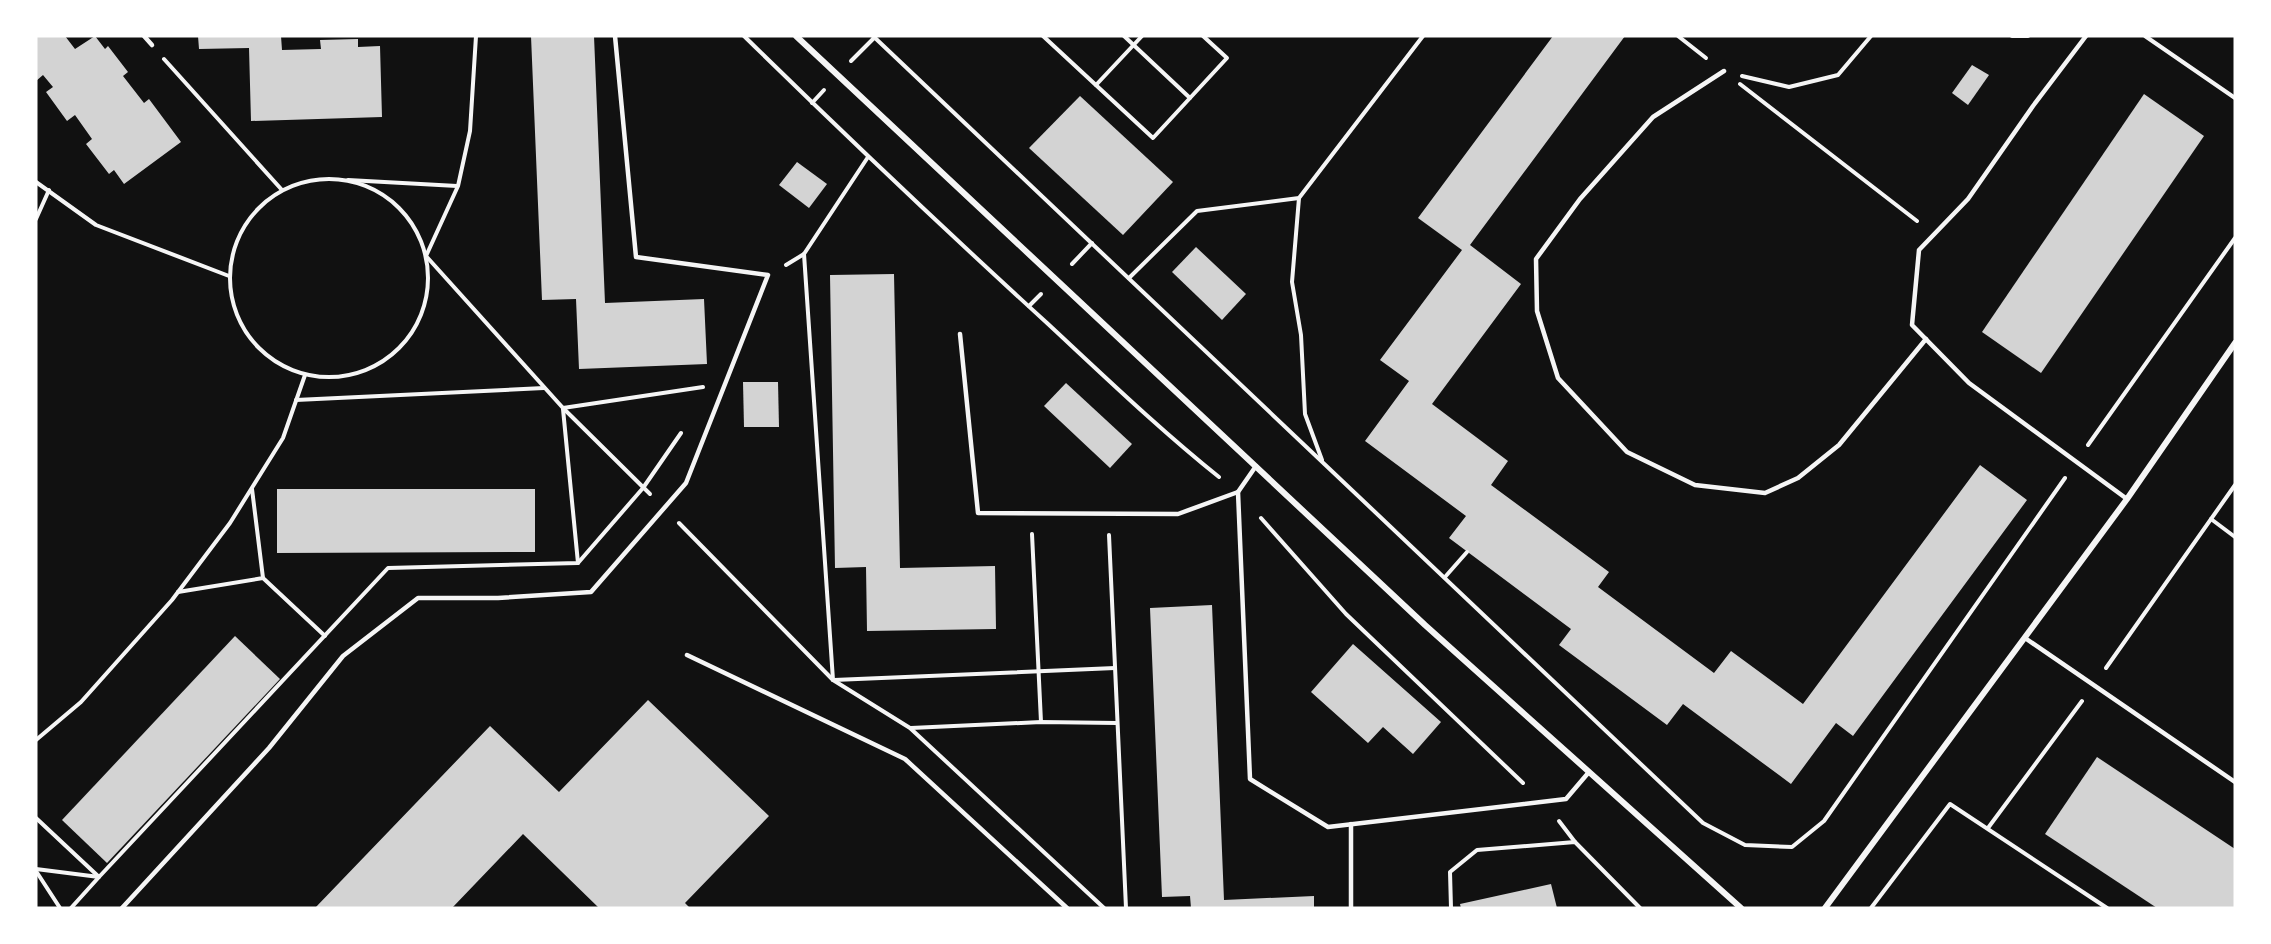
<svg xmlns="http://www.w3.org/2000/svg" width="2271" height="944" font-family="'Noto Sans',sans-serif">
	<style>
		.building { fill: #d3d3d3 }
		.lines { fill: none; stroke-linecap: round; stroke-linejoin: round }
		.path { stroke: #f5f5f5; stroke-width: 4 }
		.service { stroke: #f5f5f5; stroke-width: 4.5 }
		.minor { stroke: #f5f5f5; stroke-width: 6 }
	</style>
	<rect width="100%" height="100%" fill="#111"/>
	<g class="building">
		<path d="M 36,36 L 65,36 L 75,49 L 95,36 L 105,49 L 108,46 L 128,72 L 123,76 L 144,103 L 149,99 L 181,142 L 124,184 L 114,170 L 109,174 L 86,144 L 92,139 L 75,115 L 67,121 L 46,92 L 53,87 L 43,75 L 36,81 Z"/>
		<path d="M 198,36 L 281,36 L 282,50 L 321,49 L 320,40 L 358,39 L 358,47 L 380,46 L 382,117 L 251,121 L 249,48 L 199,49 Z"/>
		<path d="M 531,36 L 594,36 L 605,303 L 704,299 L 707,364 L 579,369 L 576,299 L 542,300 Z"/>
		<path d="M 1553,36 L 1625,36 L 1470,245 L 1521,284 L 1432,404 L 1508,461 L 1491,485 L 1609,572 L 1598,587 L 1714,673 L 1731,651 L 1803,704 L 1980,465 L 2027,500 L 1853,736 L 1836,723 L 1791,784 L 1683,704 L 1667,725 L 1559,645 L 1571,629 L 1449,538 L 1466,516 L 1365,441 L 1409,381 L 1380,360 L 1462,250 L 1418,218 Z"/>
		<path d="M 1972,65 L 1989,75 L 1968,105 L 1952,93 Z"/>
		<path d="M 2144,94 L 2204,136 L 2041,373 L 1982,332 Z"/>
		<path d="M 1080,96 L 1173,182 L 1123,235 L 1029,148 Z"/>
		<path d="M 797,162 L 827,184 L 809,208 L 779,185 Z"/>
		<path d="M 1196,247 L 1246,294 L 1222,320 L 1172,272 Z"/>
		<path d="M 894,274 L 900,568 L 995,566 L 996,629 L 867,631 L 866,567 L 835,568 L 830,275 Z"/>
		<path d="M 743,382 L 778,382 L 779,427 L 744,427 Z"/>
		<path d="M 1066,383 L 1132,444 L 1110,468 L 1044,406 Z"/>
		<path d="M 277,489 L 535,489 L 535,552 L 277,553 Z"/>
		<path d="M 1212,605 L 1224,900 L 1314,896 L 1314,908 L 1191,908 L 1190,896 L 1162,897 L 1150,608 Z"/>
		<path d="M 235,636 L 280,679 L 107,863 L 62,820 Z"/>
		<path d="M 1353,644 L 1441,722 L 1413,754 L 1383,727 L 1368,743 L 1311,692 Z"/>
		<path d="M 648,700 L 769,816 L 685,903 L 690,908 L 599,908 L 523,834 L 452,908 L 315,908 L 490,726 L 559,792 Z"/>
		<path d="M 2097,757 L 2235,849 L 2235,908 L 2157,908 L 2045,834 Z"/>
		<path d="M 1551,884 L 1557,908 L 1461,908 L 1460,904 Z"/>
	</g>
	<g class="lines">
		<g class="path">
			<path d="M 476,36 L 470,131 L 458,186 L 426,256 L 563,408 L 703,387"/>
			<path d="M 744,36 C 843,133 944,229 1047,323 C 1103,375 1159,429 1219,477"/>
			<path d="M 873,36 L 1703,823 L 1745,845 L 1792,847 L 1824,821 L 2065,478"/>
			<path d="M 1043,36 L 1153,138 L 1227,58 L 1203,36"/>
			<path d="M 1124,36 L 1190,98"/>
			<path d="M 1678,36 L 1706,58"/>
			<path d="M 2012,36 L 2028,36"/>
			<path d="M 2145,36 L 2235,98"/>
			<path d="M 164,59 L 282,190"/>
			<path d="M 851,61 L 875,37"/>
			<path d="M 1742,76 L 1789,87 L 1838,75 L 1871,36"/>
			<path d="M 1740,84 L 1917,221"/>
			<path d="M 1096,85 L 1142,36"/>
			<path d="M 812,103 L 824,90"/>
			<circle cx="329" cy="278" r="99"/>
			<path d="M 348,180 L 457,186"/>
			<path d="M 36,182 L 96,225 L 229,276"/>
			<path d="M 1299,198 L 1292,282 L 1301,335 L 1305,414 L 1322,460"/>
			<path d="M 36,219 L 49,190"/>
			<path d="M 804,254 L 833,680"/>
			<path d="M 1072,264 L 1092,243"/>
			<path d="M 786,265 L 804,254 L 868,157"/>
			<path d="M 1129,278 L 1197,211 L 1299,198 L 1423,36"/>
			<path d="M 1029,306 L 1041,294"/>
			<path d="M 296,400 L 544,388"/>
			<path d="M 563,408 L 650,494"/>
			<path d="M 563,409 L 578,563"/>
			<path d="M 2088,445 L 2235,238"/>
			<path d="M 1261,518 L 1346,614 L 1523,783"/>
			<path d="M 2211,519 L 2235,537"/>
			<path d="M 679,523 L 833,680 L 910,728 L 1104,908"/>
			<path d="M 1032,534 L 1041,722"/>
			<path d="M 1109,535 L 1126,908"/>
			<path d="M 1445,577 L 1467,552"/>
			<path d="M 263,578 L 325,636"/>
			<path d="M 178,592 L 263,578 L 252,489"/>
			<path d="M 2106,668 L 2235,485"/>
			<path d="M 834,680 L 1115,668"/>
			<path d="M 911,728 L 1041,722 L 1117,723"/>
			<path d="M 36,740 L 81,702 L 172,600 L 230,523 L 283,438 L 305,375"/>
			<path d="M 36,818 L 99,877 L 71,908"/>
			<path d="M 1559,821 L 1575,842"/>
			<path d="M 1988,828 L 2082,701"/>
			<path d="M 36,869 L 99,877 L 388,568 L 578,563 L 643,488 L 681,433"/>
			<path d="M 36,871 L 60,908"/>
			<path d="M 1451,908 L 1450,872 L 1477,850 L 1575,842 L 1640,908"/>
			<path d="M 1871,908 L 1950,804 L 2107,908"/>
		</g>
		<g class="service">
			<path d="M 144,36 L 152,45"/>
			<path d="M 2086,36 L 2033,106 L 1968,199 L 1919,250 L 1912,325 L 1969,383 L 2127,499"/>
			<path d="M 1724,71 L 1653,117 L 1580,199 L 1536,259 L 1537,311 L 1558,378 L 1627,452 L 1695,485 L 1765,493 L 1798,478 L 1839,445 L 1926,339"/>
			<path d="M 960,334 L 978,513 L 1178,514 L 1238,492"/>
			<path d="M 1256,466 L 1238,492 L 1250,779 L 1328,827 L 1566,799 L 1589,772"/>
			<path d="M 2025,638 L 2235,782"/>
			<path d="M 687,655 L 905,759 L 1067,908"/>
			<path d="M 122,908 L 269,748 L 343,656 L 418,598 L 498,598 L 591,592 L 686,483 L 768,275 L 636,257 L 615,36"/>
			<path d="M 1351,908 L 1351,824"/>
		</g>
		<g class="minor">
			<path d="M 796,36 L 1425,625 L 1741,908"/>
			<path d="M 1825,908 L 2127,499 L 2235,343"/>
		</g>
	</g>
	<rect width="2271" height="944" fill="none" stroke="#ffffff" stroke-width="75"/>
</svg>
